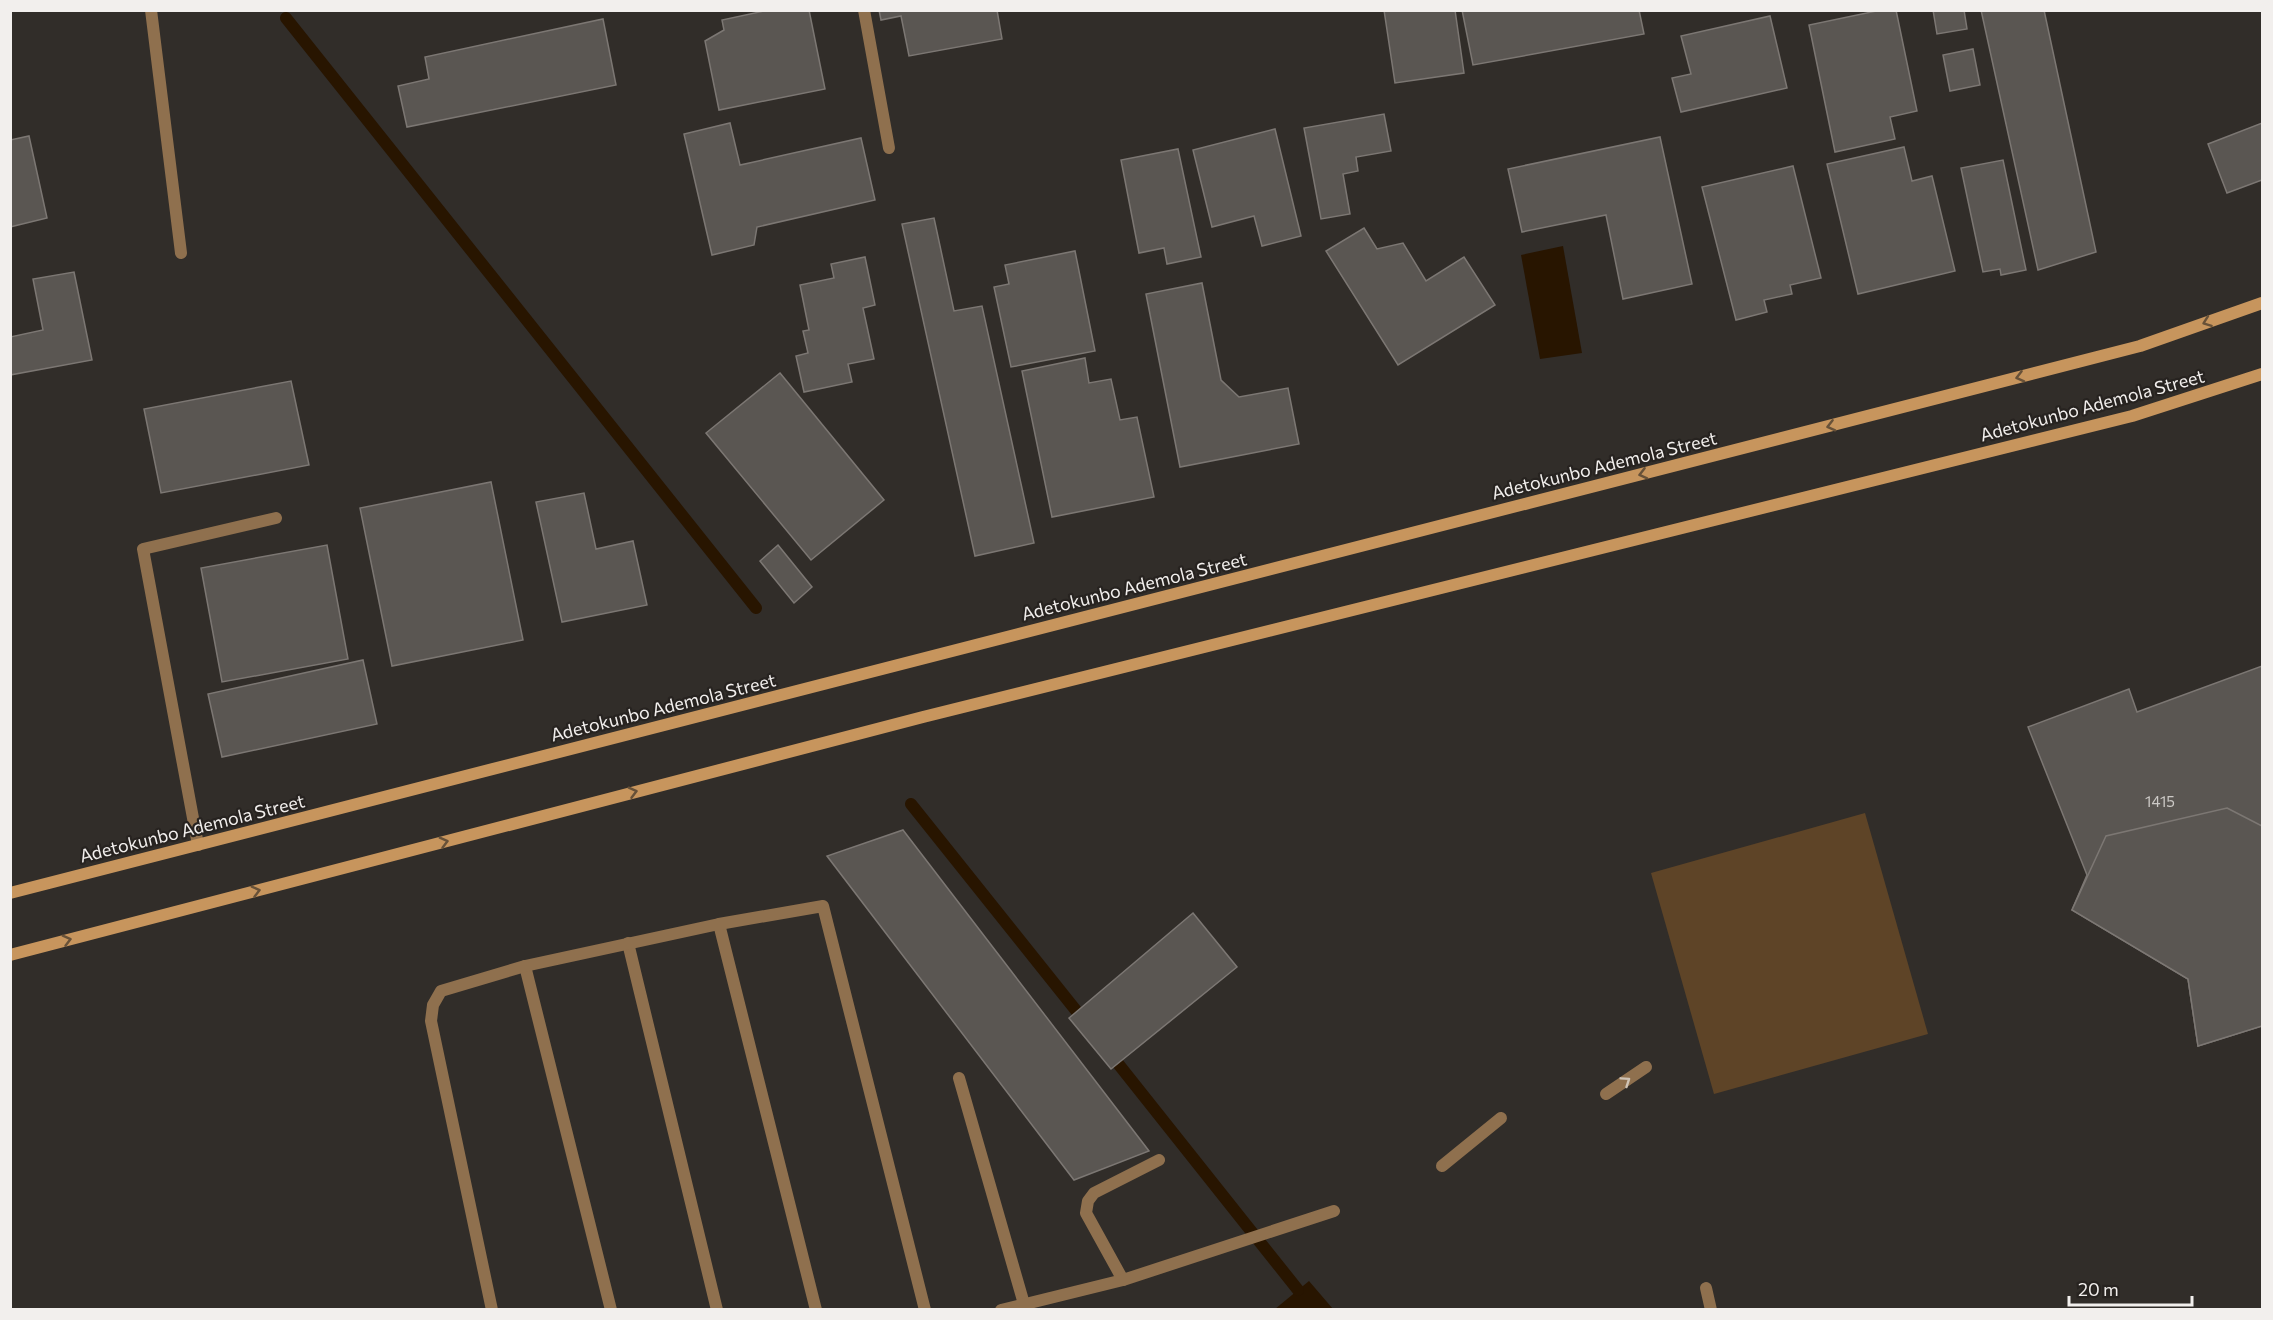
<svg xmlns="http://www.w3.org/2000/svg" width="2273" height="1320" font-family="Commissioner,sans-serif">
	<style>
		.green { fill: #5e4427 }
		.water { fill: #281500 }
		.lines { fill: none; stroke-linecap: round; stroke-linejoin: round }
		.stream { stroke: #281500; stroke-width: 12 }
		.building { fill: #5a5652; stroke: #7c7773; stroke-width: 1.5 }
		.service { stroke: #8f704e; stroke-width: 12 }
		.secondary { stroke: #c7955d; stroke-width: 12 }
		.oneway { stroke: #675138 }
		.oneway2 { stroke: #cfc3b5 }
		.labels { text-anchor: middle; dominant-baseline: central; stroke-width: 4.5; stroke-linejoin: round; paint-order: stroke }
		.number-label { font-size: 15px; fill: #ccc9c6 }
		.street-label { font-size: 18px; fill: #f2efed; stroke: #272320 }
	</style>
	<rect width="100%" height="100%" fill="#312d29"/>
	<path class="green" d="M 1865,813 L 1928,1034 L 1714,1094 L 1651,873 Z"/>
	<g class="water">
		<path d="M 1563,246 L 1582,353 L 1540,359 L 1521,255 Z"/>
		<path d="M 1309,1281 L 1333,1309 L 1275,1309 Z"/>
	</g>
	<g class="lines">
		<g class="stream">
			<path d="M 286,18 L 756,608"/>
			<path d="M 911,804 L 1086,1023"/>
			<path d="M 1108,1051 L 1298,1290"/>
		</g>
	</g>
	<g class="building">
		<path d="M 769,10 L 809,10 L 825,89 L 719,110 L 705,41 L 724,30 L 722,20 Z"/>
		<path d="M 879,10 L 997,10 L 1002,39 L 909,56 L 901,16 L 881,20 Z"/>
		<path d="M 1384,10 L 1455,10 L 1464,73 L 1395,83 Z"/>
		<path d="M 1462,10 L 1639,10 L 1644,34 L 1473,65 Z"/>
		<path d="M 1881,10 L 1896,10 L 1917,111 L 1890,117 L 1895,139 L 1835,152 L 1809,25 Z"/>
		<path d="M 1933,10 L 1964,10 L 1967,29 L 1937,34 Z"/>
		<path d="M 1981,10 L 2044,10 L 2096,252 L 2038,270 Z"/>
		<path d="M 1770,16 L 1787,88 L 1681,112 L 1672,78 L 1691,74 L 1681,36 Z"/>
		<path d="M 603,19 L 616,85 L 407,127 L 398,86 L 429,79 L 425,57 Z"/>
		<path d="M 1973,49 L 1980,85 L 1950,91 L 1943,55 Z"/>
		<path d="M 1384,114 L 1391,151 L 1356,157 L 1358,171 L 1343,174 L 1350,214 L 1321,219 L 1304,128 Z"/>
		<path d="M 730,123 L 740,165 L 861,138 L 875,200 L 757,227 L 754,245 L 712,255 L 684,134 Z"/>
		<path d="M 2262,123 L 2262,180 L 2227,193 L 2208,144 Z"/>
		<path d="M 1275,129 L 1301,236 L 1262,246 L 1254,216 L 1212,227 L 1193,150 Z"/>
		<path d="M 29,136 L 47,218 L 10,227 L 10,140 Z"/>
		<path d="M 1660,137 L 1692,284 L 1623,299 L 1606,215 L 1522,232 L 1508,169 Z"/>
		<path d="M 1904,147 L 1912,181 L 1932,176 L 1955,271 L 1858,294 L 1827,164 Z"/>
		<path d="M 1178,149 L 1201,257 L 1167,264 L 1164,248 L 1139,253 L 1121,160 Z"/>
		<path d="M 2003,160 L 2026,270 L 2001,275 L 2000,269 L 1983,272 L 1961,168 Z"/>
		<path d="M 1793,166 L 1821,278 L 1790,285 L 1792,294 L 1764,300 L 1767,312 L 1736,320 L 1702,187 Z"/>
		<path d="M 934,218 L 954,311 L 982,306 L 1034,543 L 975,556 L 902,224 Z"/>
		<path d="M 1364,228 L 1377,249 L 1403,243 L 1426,281 L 1464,257 L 1495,305 L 1398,365 L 1326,251 Z"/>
		<path d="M 1075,251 L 1095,351 L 1011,367 L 994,287 L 1009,284 L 1005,265 Z"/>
		<path d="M 865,257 L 875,305 L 863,308 L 874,359 L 848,364 L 852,382 L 804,392 L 796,356 L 808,353 L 803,331 L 809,330 L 800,285 L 834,278 L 831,264 Z"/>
		<path d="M 74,272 L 92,360 L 10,375 L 10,337 L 43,330 L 33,279 Z"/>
		<path d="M 1202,283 L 1221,380 L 1239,397 L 1288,388 L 1299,444 L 1180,467 L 1146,294 Z"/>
		<path d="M 1085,358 L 1089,383 L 1111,379 L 1120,420 L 1137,417 L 1154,497 L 1052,517 L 1022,371 Z"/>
		<path d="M 780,373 L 884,500 L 811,560 L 706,433 Z"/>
		<path d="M 291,381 L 309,465 L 161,493 L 144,409 Z"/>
		<path d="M 491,482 L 523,640 L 392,666 L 360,508 Z"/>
		<path d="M 584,493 L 596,549 L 633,541 L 647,605 L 562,622 L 536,502 Z"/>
		<path d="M 327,545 L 348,659 L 222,682 L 201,568 Z"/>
		<path d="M 778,545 L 812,587 L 794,603 L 760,561 Z"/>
		<path d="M 363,660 L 377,724 L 222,757 L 208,694 Z"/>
		<path d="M 2262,666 L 2262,1026 L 2198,1046 L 2188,979 L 2072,910 L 2087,875 L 2028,727 L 2129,689 L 2137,712 Z"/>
		<path d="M 2227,808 L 2262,826 L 2262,1026 L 2198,1046 L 2188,979 L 2072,910 L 2106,836 Z"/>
		<path d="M 903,830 L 1149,1151 L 1074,1180 L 827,856 Z"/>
		<path d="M 1193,913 L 1237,967 L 1111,1069 L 1069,1018 Z"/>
	</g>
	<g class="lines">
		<g class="service">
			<path d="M 151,10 L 181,253"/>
			<path d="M 864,10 L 889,148"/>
			<path d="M 198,845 L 143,549 L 276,518"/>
			<path d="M 719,924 L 816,1310"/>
			<path d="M 628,943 L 717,1310"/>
			<path d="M 525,966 L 611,1310"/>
			<path d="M 959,1078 L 1024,1304"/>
			<path d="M 1606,1094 L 1646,1067"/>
			<path d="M 1442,1166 L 1501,1118"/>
			<path d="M 1123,1280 L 1086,1213 L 1088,1201 L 1094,1193 L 1159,1160"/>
			<path d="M 1706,1288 L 1711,1310"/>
			<path d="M 492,1310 L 431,1021 L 433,1005 L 441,991 L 525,966 L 719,924 L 823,906 L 925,1310"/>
			<path d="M 1001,1310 L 1123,1280 L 1334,1211"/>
		</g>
		<g class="secondary">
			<path d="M 10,893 L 2140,346 L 2262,303"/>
			<path d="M 10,955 L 923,717 L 2132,416 L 2262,374"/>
		</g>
	</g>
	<defs><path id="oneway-chevron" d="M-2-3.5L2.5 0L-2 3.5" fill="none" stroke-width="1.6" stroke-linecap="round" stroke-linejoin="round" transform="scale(1.5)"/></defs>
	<g class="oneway">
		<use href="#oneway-chevron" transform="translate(2207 322) rotate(160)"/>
		<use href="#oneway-chevron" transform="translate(2020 377) rotate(166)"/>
		<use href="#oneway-chevron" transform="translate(1831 426) rotate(166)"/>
		<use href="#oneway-chevron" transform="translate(1643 474) rotate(166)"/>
		<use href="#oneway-chevron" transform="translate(633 792) rotate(-15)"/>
		<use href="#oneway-chevron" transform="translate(444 842) rotate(-15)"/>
		<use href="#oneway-chevron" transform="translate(256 891) rotate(-15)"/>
		<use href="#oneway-chevron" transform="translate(67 940) rotate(-15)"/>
	</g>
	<use class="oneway2" href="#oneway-chevron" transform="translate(1626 1081) rotate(-34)"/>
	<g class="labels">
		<g class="number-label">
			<text x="2160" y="801">1415</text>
		</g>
		<g class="street-label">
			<text transform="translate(2092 405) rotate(-15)">Adetokunbo Ademola Street</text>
			<text transform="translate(1604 465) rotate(-14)">Adetokunbo Ademola Street</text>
			<text transform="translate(1134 586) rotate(-14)">Adetokunbo Ademola Street</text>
			<text transform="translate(663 707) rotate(-14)">Adetokunbo Ademola Street</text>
			<text transform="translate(192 828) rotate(-14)">Adetokunbo Ademola Street</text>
		</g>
	</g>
	<rect width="2273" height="1320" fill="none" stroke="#f2efed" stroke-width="24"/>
	<path d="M2069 1296v9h123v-9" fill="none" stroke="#f2efed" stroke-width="3"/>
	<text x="2078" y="1296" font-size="18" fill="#f2efed" stroke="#272320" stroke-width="4.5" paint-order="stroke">20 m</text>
</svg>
